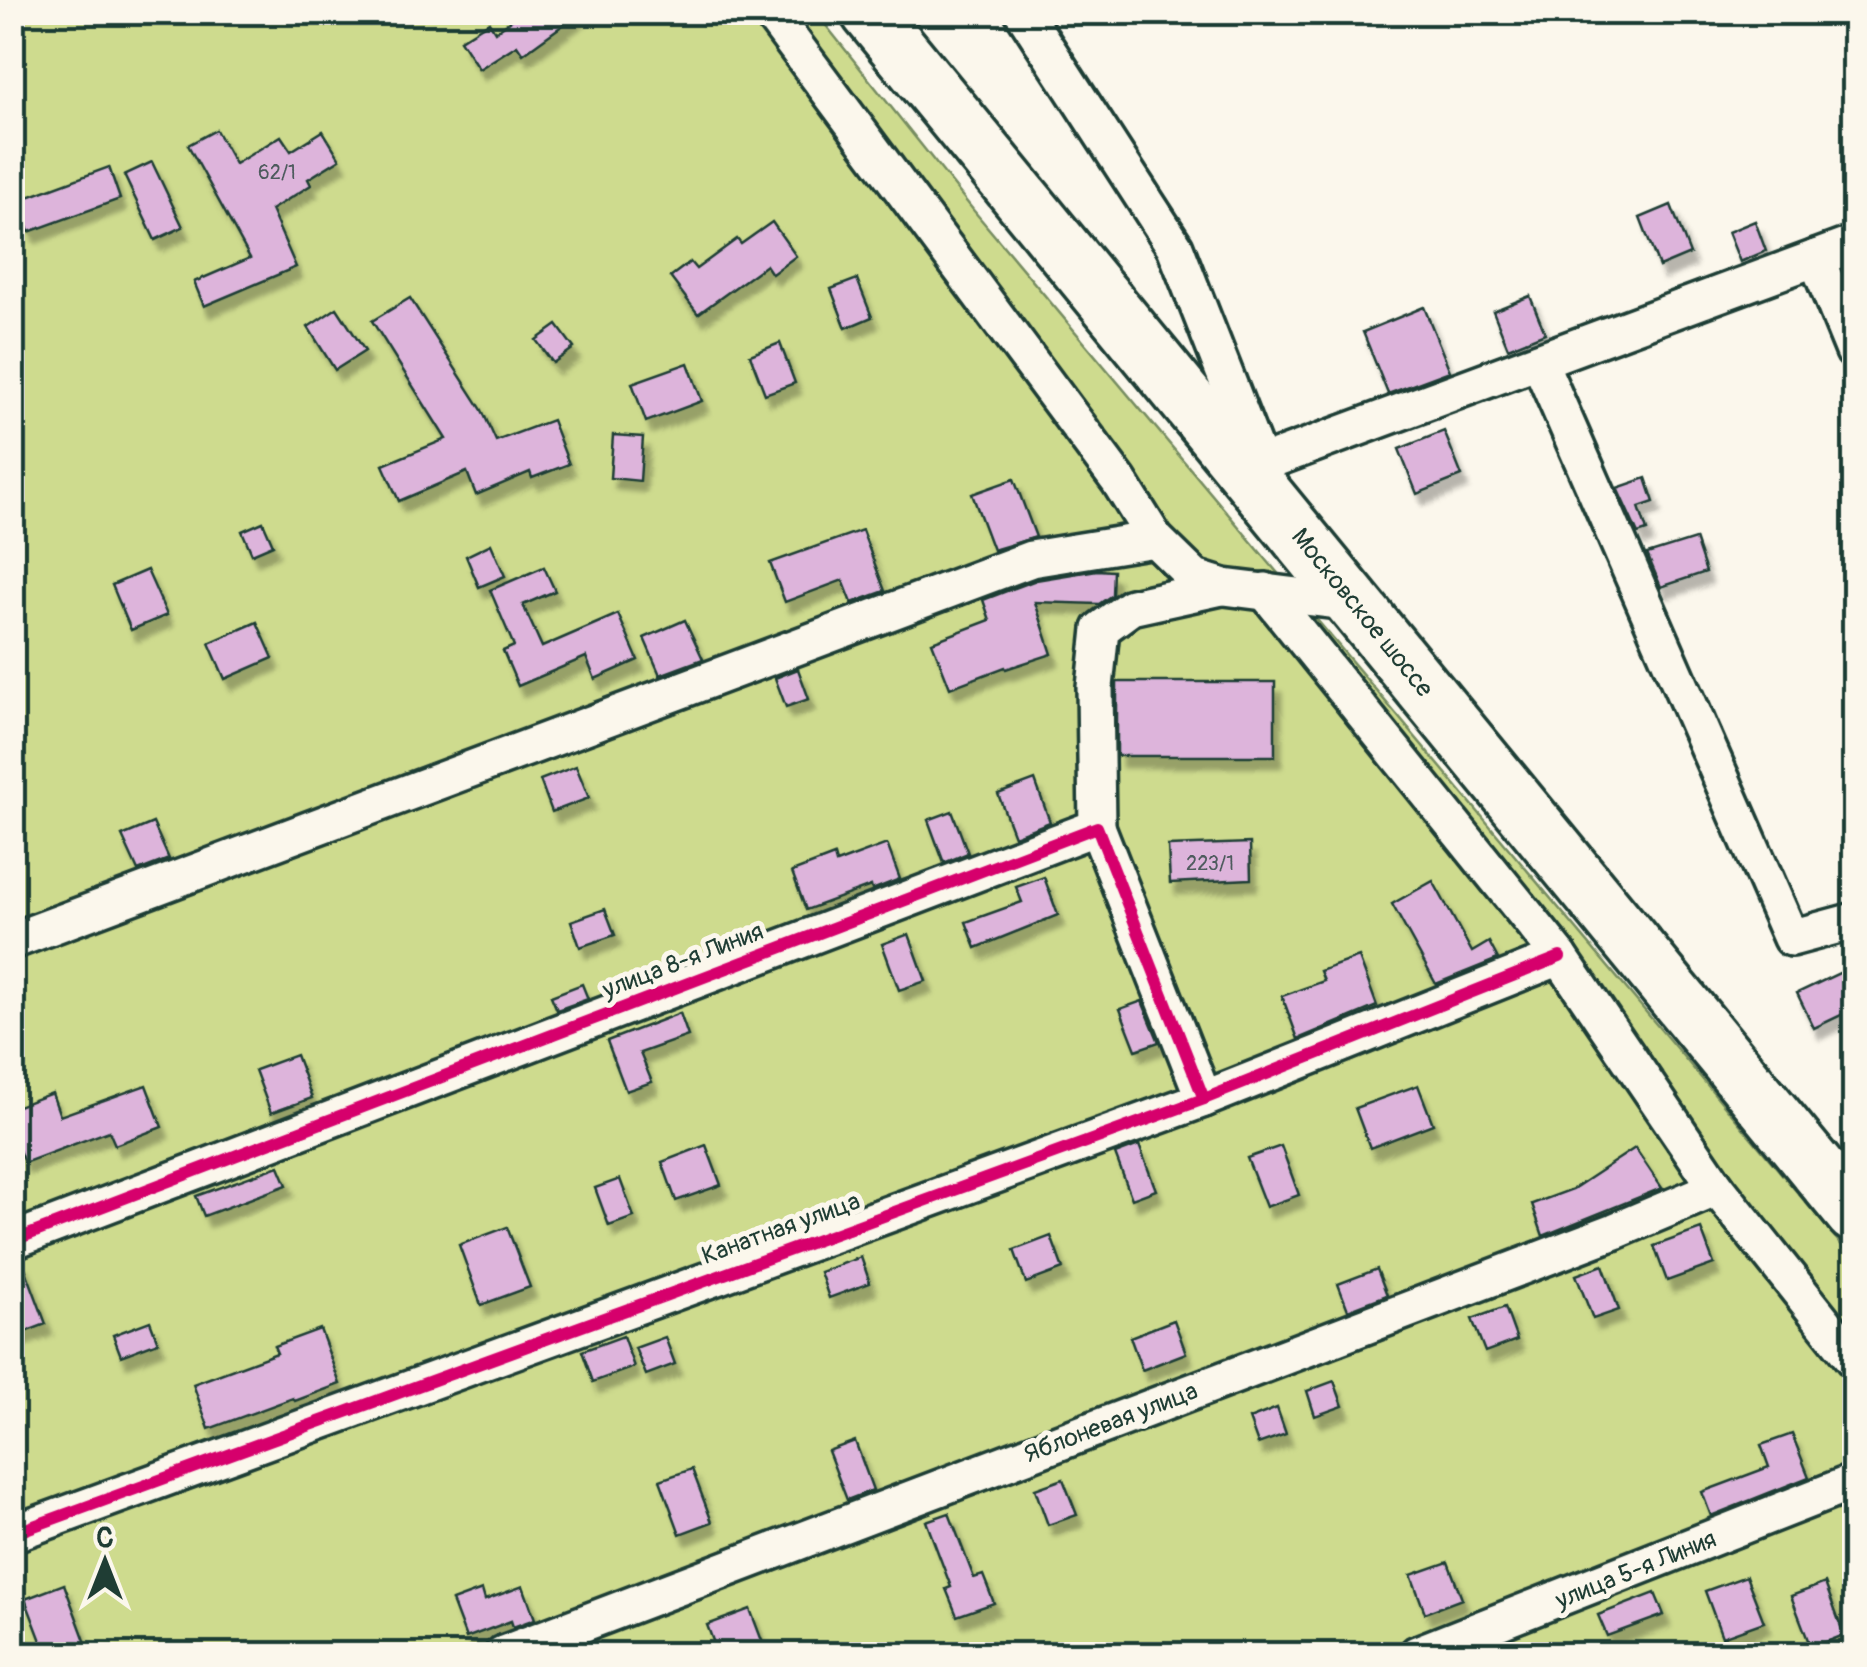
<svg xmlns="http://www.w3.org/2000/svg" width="1867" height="1667" font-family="Pangolin,sans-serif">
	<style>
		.green { fill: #cedb8e; stroke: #768c61; stroke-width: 2.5 }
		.building { fill: #ddb4db; stroke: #1f3d34; stroke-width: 2.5; filter: url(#shadow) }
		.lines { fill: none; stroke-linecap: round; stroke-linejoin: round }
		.minor-casing { stroke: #1f3d34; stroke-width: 42 }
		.trunk-casing { stroke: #1f3d34; stroke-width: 62 }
		.minor { stroke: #fbf7ec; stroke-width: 35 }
		.trunk { stroke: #fbf7ec; stroke-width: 55 }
		.cycleway-casing { stroke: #fbf7ec; stroke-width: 19 }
		.cycleway { stroke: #d6006c; stroke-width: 12 }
		.labels { text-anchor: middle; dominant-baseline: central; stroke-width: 10; stroke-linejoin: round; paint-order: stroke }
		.number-label { font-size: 20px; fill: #4e5b5e }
		.street-label { font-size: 25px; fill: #1f3d34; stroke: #fbf7ec }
	</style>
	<defs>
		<filter id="shadow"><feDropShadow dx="6" dy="11" stdDeviation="2.5" flood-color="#0004"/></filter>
	</defs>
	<rect width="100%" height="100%" fill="#fbf7ec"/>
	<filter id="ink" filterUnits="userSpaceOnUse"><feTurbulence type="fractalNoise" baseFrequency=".01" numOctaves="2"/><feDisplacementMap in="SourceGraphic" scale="20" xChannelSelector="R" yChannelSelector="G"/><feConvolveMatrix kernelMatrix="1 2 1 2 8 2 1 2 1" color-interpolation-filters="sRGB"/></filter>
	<g filter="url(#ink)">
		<path class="green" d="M 12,13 L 816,13 L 974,211 L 1854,1260 L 1854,1654 L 13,1654 Z"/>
		<g class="building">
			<path d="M 522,12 L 581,12 L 523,54 L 517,45 L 479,69 L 460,40 L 489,22 L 495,32 Z"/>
			<path d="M 216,130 L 235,164 L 281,136 L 291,151 L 323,131 L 340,159 L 308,179 L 311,185 L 271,210 L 296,267 L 204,306 L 194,282 L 250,258 L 188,145 Z"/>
			<path d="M 152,162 L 183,227 L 155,240 L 124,175 Z"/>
			<path d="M 109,167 L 120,199 L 29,232 L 17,201 Z"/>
			<path d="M 1671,205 L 1690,254 L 1659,267 L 1640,218 Z"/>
			<path d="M 1755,221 L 1766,251 L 1740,262 L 1728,232 Z"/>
			<path d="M 772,222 L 796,256 L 772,274 L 766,265 L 698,314 L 670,277 L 690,262 L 696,269 L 737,239 L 741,244 Z"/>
			<path d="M 857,279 L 872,317 L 846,328 L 831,289 Z"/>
			<path d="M 1530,296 L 1545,333 L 1508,348 L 1493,311 Z"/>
			<path d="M 410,298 L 482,410 L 496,441 L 552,420 L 569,464 L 532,478 L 530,472 L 476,495 L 467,472 L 399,501 L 383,465 L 446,439 L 372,321 Z"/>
			<path d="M 1424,307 L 1450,371 L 1388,394 L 1363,332 Z"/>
			<path d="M 337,308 L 365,351 L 335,370 L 308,327 Z"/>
			<path d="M 557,325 L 574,348 L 553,363 L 536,340 Z"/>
			<path d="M 780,343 L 795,383 L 765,394 L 750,355 Z"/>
			<path d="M 688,363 L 702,401 L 646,422 L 632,383 Z"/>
			<path d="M 1444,431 L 1462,476 L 1417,494 L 1399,449 Z"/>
			<path d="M 613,435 L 643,437 L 640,481 L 610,478 Z"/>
			<path d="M 1646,478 L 1654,502 L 1639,507 L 1647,531 L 1638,534 L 1617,488 Z"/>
			<path d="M 1014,479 L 1036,537 L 993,550 L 972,494 Z"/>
			<path d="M 263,522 L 273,545 L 252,554 L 242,531 Z"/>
			<path d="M 862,530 L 885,591 L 852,603 L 843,580 L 785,602 L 770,563 Z"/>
			<path d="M 1695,539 L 1706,572 L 1661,587 L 1647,554 Z"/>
			<path d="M 491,544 L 505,576 L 479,587 L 466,556 Z"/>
			<path d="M 544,567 L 555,591 L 523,605 L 542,647 L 618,614 L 638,660 L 595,679 L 586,657 L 518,686 L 503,651 L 514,646 L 490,590 Z"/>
			<path d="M 147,570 L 167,615 L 131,630 L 112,585 Z"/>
			<path d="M 1097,570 L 1113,571 L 1112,595 L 1099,604 L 1035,602 L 1052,654 L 1006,669 L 1005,667 L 950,688 L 932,642 L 990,620 L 983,600 L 1036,580 Z"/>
			<path d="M 685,620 L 703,659 L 660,675 L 644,638 Z"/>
			<path d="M 257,622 L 273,658 L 225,679 L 209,643 Z"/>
			<path d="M 798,669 L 809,699 L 786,707 L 775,678 Z"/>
			<rect x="1117" y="682" width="158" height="74"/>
			<path d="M 576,766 L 589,798 L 552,812 L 540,780 Z"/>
			<path d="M 1035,780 L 1050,822 L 1014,836 L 998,794 Z"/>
			<path d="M 952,811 L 968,853 L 944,863 L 928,820 Z"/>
			<path d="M 153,823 L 169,859 L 138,871 L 122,836 Z"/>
			<path d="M 1250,843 L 1251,879 L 1170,883 L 1168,846 Z"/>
			<path d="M 887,844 L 900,879 L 872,890 L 871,886 L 806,910 L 792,872 L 834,856 L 836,863 Z"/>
			<path d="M 1044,877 L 1058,915 L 976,948 L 966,922 L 1022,902 L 1016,887 Z"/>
			<path d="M 1433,881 L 1472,952 L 1489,942 L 1498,959 L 1436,984 L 1392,904 Z"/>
			<path d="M 605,909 L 615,935 L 580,947 L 571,921 Z"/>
			<path d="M 909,934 L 926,981 L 899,990 L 882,944 Z"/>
			<path d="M 1359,957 L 1377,1006 L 1298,1039 L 1282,996 L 1324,981 L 1320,971 Z"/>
			<path d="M 1854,966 L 1854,1009 L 1814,1028 L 1797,993 Z"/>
			<path d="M 582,984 L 588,999 L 557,1010 L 551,996 Z"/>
			<path d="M 1142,1001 L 1159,1042 L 1136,1050 L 1120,1009 Z"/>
			<path d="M 680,1013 L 688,1036 L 640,1053 L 652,1082 L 626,1091 L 607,1041 Z"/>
			<path d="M 296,1055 L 312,1098 L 271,1113 L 255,1070 Z"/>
			<path d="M 146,1085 L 162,1127 L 115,1145 L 109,1131 L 24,1163 L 12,1132 L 12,1108 L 52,1093 L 60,1116 Z"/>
			<path d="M 1418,1085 L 1433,1124 L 1370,1148 L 1355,1108 Z"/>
			<path d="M 706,1145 L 721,1185 L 676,1201 L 662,1162 Z"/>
			<path d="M 1139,1145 L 1156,1190 L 1132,1199 L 1115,1154 Z"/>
			<path d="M 1281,1146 L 1299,1195 L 1266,1207 L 1247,1158 Z"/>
			<path d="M 1635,1148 L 1662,1188 L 1543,1236 L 1532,1204 L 1573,1189 Z"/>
			<path d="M 279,1166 L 287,1185 L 204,1216 L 196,1196 Z"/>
			<path d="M 620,1179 L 634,1217 L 609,1226 L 595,1188 Z"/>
			<path d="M 507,1227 L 530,1287 L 481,1305 L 459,1245 Z"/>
			<path d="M 1701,1229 L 1714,1264 L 1667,1281 L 1654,1246 Z"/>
			<path d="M 1051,1236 L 1063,1269 L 1026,1283 L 1014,1250 Z"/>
			<path d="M 861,1257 L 870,1283 L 829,1298 L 820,1272 Z"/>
			<path d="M 22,1260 L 46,1324 L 12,1337 L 12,1262 Z"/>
			<path d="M 1603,1265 L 1619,1310 L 1593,1319 L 1576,1275 Z"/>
			<path d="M 1377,1269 L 1387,1295 L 1348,1310 L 1338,1284 Z"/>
			<path d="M 1505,1307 L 1517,1340 L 1485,1352 L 1472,1319 Z"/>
			<path d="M 1174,1320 L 1186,1353 L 1142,1370 L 1130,1337 Z"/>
			<path d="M 150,1321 L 158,1342 L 121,1356 L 113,1335 Z"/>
			<path d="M 320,1329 L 340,1384 L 295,1401 L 293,1398 L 209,1429 L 193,1384 L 277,1353 L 274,1346 Z"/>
			<path d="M 623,1336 L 634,1367 L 593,1382 L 582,1351 Z"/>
			<path d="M 665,1337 L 675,1364 L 646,1375 L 635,1348 Z"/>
			<path d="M 1334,1381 L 1343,1406 L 1315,1416 L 1307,1391 Z"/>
			<path d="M 1277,1408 L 1286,1434 L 1258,1444 L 1249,1419 Z"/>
			<path d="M 1792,1434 L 1809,1477 L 1711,1516 L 1702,1492 L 1769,1467 L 1761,1445 Z"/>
			<path d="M 855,1441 L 873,1490 L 847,1500 L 828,1451 Z"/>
			<path d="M 692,1469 L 712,1522 L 680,1534 L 660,1480 Z"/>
			<path d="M 1063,1479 L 1077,1515 L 1048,1525 L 1035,1489 Z"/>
			<path d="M 949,1513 L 974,1578 L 983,1575 L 994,1603 L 957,1616 L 946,1589 L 951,1587 L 926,1521 Z"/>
			<path d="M 1448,1562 L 1462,1599 L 1425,1613 L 1411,1575 Z"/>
			<path d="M 1746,1576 L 1764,1622 L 1722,1637 L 1705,1591 Z"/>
			<path d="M 1825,1583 L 1844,1635 L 1811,1648 L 1791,1596 Z"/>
			<path d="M 64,1584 L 90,1654 L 46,1654 L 25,1599 Z"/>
			<path d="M 523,1586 L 535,1619 L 513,1627 L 511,1621 L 466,1638 L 452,1601 L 482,1590 L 485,1600 Z"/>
			<path d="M 1655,1593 L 1664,1615 L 1607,1636 L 1598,1615 Z"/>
			<path d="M 750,1609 L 767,1654 L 718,1654 L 707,1625 Z"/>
		</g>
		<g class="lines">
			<g class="minor-casing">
				<g id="minor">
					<path d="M 770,12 L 1119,481 L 1155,539 L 1195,578 L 1224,587 L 1354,603"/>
					<path d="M 1023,12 L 1175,247 L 1260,464"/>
					<path d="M 1816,258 L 1854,351"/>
					<path d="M 1539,361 L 1791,938 L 1854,921"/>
					<path d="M 1245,471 L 1260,464 L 1854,244"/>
					<path d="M 1265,591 L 1560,957 L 1717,1188 L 1854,1360"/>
					<path d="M 1097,827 L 1095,687 L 1101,629 L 1131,607 L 1222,587"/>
					<path d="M 12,941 L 1031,559 L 1155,539"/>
					<path d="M 12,1241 L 1097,827 L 1204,1099"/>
					<path d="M 12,1534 L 1204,1099 L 1560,957"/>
					<path d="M 503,1654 L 1615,1231 L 1717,1188"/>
					<path d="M 1417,1654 L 1854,1482"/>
				</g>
			</g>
			<g class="trunk-casing">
				<path id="trunk" d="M 869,12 L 1854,1214"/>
			</g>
			<use href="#minor" class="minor"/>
			<use href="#trunk" class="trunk"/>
			<g class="cycleway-casing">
				<g id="cycleway">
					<path d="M 12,1241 L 1097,827 L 1204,1099"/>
					<path d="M 12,1534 L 1204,1099 L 1560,957"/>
				</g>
			</g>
			<use href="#cycleway" class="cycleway"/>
		</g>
	</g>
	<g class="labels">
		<g class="number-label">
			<text x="277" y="172">62/1</text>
			<text x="1210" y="863">223/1</text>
		</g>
		<g class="street-label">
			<text transform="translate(1362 613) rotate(51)">Московское шоссе</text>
			<text transform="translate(683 961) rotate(-21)">улица 8-я Линия</text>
			<text transform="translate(781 1229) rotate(-20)">Канатная улица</text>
			<text transform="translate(1111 1423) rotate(-21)">Яблоневая улица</text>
			<text transform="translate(1636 1570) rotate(-22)">улица 5-я Линия</text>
		</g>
	</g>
	<rect width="1867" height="1667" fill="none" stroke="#fbf7ec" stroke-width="50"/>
	<rect x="25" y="25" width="1817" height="1617" fill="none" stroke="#1f3d34" stroke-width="4" filter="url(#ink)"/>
	<g transform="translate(105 1562)" stroke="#fbf7ec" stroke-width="8" paint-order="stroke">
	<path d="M0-8L18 38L0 25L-18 38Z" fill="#1f3d34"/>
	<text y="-15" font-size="28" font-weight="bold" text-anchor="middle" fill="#1f3d34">С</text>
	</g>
</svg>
